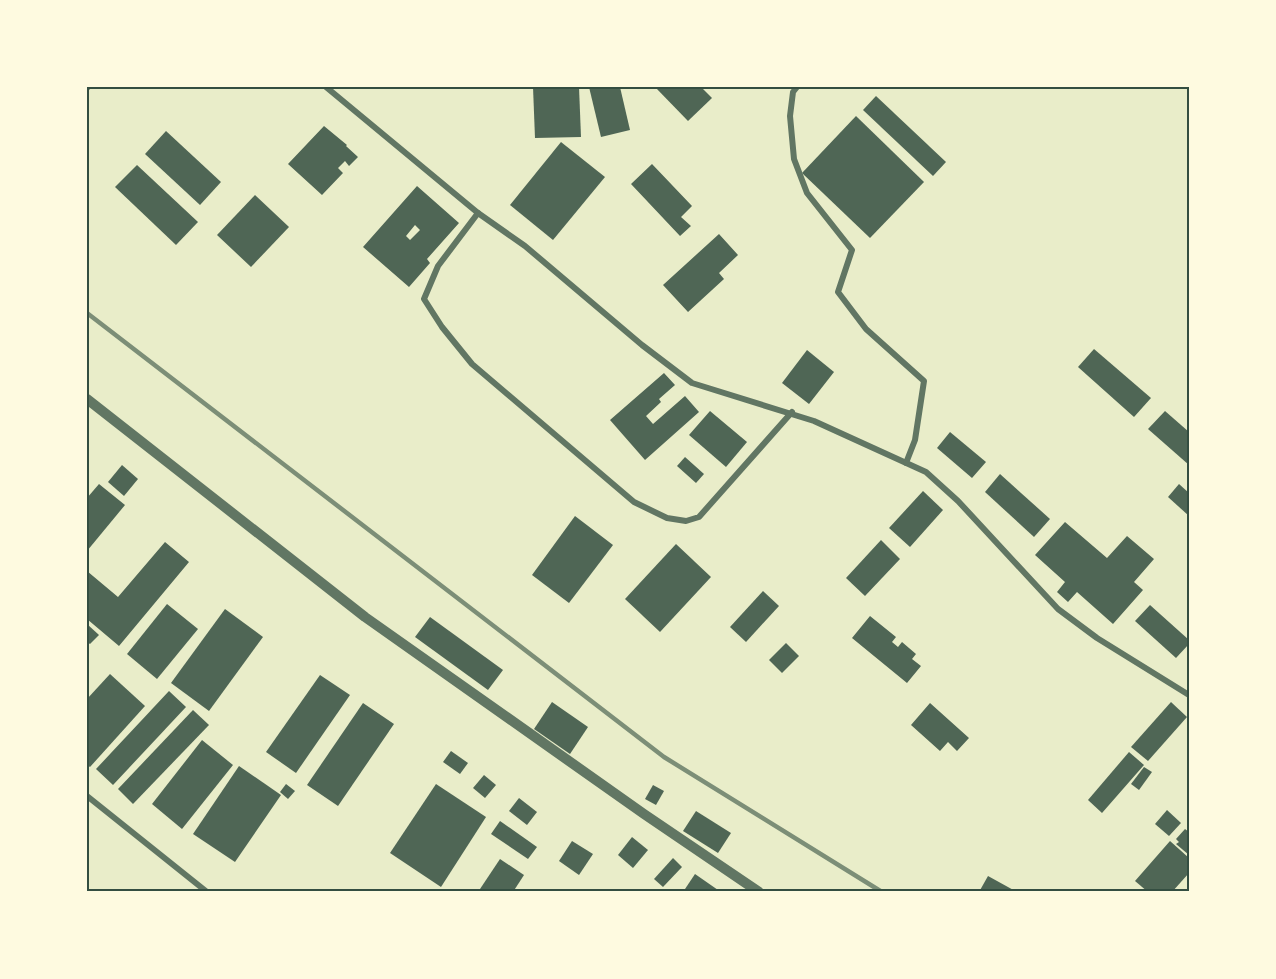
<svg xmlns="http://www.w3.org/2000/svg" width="1276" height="979" font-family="'Golos Text',sans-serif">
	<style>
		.building { fill: #4f6655; fill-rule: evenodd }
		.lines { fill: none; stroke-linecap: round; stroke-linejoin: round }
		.minor { stroke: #617663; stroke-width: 6 }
		.tertiary { stroke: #617663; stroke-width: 10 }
		.rail { stroke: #7c8e77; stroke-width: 4.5 }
		.neatline { fill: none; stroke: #344e41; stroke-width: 2 }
	</style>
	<rect width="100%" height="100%" fill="#e9edc9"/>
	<g class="building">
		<path d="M 533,87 L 579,87 L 581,137 L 535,138 Z"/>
		<path d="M 589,87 L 620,87 L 630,130 L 601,137 Z"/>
		<path d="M 655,87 L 701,87 L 712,98 L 688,121 Z"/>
		<path d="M 876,96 L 946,162 L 933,176 L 863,110 Z"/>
		<path d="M 856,116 L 924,182 L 870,238 L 802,173 Z"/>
		<path d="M 324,126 L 347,145 L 346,146 L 358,157 L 349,166 L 345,161 L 338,168 L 343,173 L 322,195 L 288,164 Z"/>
		<path d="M 166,131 L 221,182 L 200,205 L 145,154 Z"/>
		<path d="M 561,142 L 605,177 L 553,240 L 510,205 Z"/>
		<path d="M 652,164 L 692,206 L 681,217 L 691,226 L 680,236 L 631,184 Z"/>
		<path d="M 137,165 L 198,222 L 176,245 L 115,187 Z"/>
		<path d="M 417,186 L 459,223 L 427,259 L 430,263 L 409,287 L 363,247 ZM 415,225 L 420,230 L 410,240 L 406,236 Z"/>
		<path d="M 255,195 L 289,227 L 251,267 L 217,235 Z"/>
		<path d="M 719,234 L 738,255 L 719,273 L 724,279 L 688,312 L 663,285 Z"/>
		<path d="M 1094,349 L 1151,398 L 1134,417 L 1078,367 Z"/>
		<path d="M 807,350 L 834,372 L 809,404 L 782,383 Z"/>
		<path d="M 664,373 L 675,385 L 659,399 L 661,402 L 646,416 L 653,424 L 685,396 L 699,412 L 645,460 L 610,420 Z"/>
		<path d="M 710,411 L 747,442 L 726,467 L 689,435 Z"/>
		<path d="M 1165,411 L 1189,432 L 1189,465 L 1148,429 Z"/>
		<path d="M 950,432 L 986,462 L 972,478 L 937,448 Z"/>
		<path d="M 685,457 L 704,474 L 696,483 L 677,466 Z"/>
		<path d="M 122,465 L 138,479 L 124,496 L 108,482 Z"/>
		<path d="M 1000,474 L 1050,519 L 1034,537 L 985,492 Z"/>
		<path d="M 99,484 L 125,505 L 87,551 L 87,498 Z"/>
		<path d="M 1179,484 L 1189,493 L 1189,516 L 1168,497 Z"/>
		<path d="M 923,491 L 943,510 L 910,547 L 889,528 Z"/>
		<path d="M 575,516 L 613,545 L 569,603 L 532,575 Z"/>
		<path d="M 1065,522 L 1107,558 L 1127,536 L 1154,559 L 1134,582 L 1143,590 L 1113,624 L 1077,592 L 1068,602 L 1057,592 L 1065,582 L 1035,555 Z"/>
		<path d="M 881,540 L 900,559 L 865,596 L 846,578 Z"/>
		<path d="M 165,542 L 189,562 L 119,646 L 87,619 L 87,571 L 118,597 Z"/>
		<path d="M 676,544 L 711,577 L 660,632 L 625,599 Z"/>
		<path d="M 763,591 L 779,606 L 746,642 L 730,627 Z"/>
		<path d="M 167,604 L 198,629 L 157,679 L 127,654 Z"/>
		<path d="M 1150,605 L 1189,640 L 1189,644 L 1176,658 L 1135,621 Z"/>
		<path d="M 225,609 L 263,637 L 209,711 L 171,683 Z"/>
		<path d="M 870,616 L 896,637 L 892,642 L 898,647 L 902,642 L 916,654 L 912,659 L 921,666 L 907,683 L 852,638 Z"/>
		<path d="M 430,617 L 503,670 L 488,690 L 415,637 Z"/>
		<path d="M 87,624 L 99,635 L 90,644 L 87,642 Z"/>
		<path d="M 786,643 L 799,656 L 782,673 L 769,660 Z"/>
		<path d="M 110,674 L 145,706 L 90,767 L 87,765 L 87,699 Z"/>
		<path d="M 320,675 L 350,695 L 296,773 L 266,752 Z"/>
		<path d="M 169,691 L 186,707 L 113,785 L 96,769 Z"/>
		<path d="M 552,702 L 588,727 L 570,754 L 534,729 Z"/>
		<path d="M 1171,702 L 1187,717 L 1148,761 L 1131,747 Z"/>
		<path d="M 363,703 L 394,724 L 338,806 L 307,785 Z"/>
		<path d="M 930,703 L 969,738 L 957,751 L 948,742 L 940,751 L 911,725 Z"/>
		<path d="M 193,710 L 209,725 L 133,804 L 118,789 Z"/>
		<path d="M 202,740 L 233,765 L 182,829 L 152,804 Z"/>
		<path d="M 451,751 L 468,763 L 460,774 L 443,762 Z"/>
		<path d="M 1129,752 L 1144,765 L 1102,813 L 1088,800 Z"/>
		<path d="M 239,766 L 281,795 L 235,862 L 193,834 Z"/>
		<path d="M 1144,767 L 1152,772 L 1139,790 L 1131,784 Z"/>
		<path d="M 484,775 L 496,785 L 485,798 L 473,788 Z"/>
		<path d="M 286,784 L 295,791 L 288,799 L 280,792 Z"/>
		<path d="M 436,784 L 486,817 L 441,887 L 390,853 Z"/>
		<path d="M 653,785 L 664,791 L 656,805 L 645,799 Z"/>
		<path d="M 519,798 L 537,812 L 527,825 L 509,811 Z"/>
		<path d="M 1167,810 L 1181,823 L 1169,836 L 1155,824 Z"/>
		<path d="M 696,811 L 731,833 L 718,853 L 683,831 Z"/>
		<path d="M 500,821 L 537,847 L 528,859 L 491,834 Z"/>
		<path d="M 1185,829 L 1189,832 L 1189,855 L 1176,844 L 1179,842 L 1176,839 Z"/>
		<path d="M 632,837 L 648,850 L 633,868 L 618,855 Z"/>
		<path d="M 572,841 L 593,854 L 579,875 L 559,861 Z"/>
		<path d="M 1170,841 L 1189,858 L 1189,873 L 1172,892 L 1148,892 L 1135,881 Z"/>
		<path d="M 673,858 L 682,867 L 663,887 L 654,879 Z"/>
		<path d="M 500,859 L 524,875 L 513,892 L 478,892 Z"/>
		<path d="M 695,874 L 718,890 L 716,892 L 683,892 Z"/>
		<path d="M 988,876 L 1017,892 L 979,892 Z"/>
	</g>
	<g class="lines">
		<g class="minor">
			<path d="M 326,87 L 478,213 L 525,246 L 642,345 L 692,383 L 814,421 L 926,472 L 958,501 L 1058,609 L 1097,638 L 1189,695"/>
			<path d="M 797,87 L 793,92 L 790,116 L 794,159 L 807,193 L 852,250 L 838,292 L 866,329 L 924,381 L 915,440 L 906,463"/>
			<path d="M 87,88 L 88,87"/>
			<path d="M 478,213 L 438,266 L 424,299 L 442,327 L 472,364 L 634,502 L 667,518 L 686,521 L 699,517 L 792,412"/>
			<path d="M 87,796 L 207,892"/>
		</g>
		<path class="tertiary" d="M 87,399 L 365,617 L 644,814 L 759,892"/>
		<path class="rail" d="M 87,313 L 664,757 L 882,892"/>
	</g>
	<rect width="1276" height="979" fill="none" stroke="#fefae0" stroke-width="177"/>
	<rect x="88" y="88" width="1100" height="802" class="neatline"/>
</svg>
